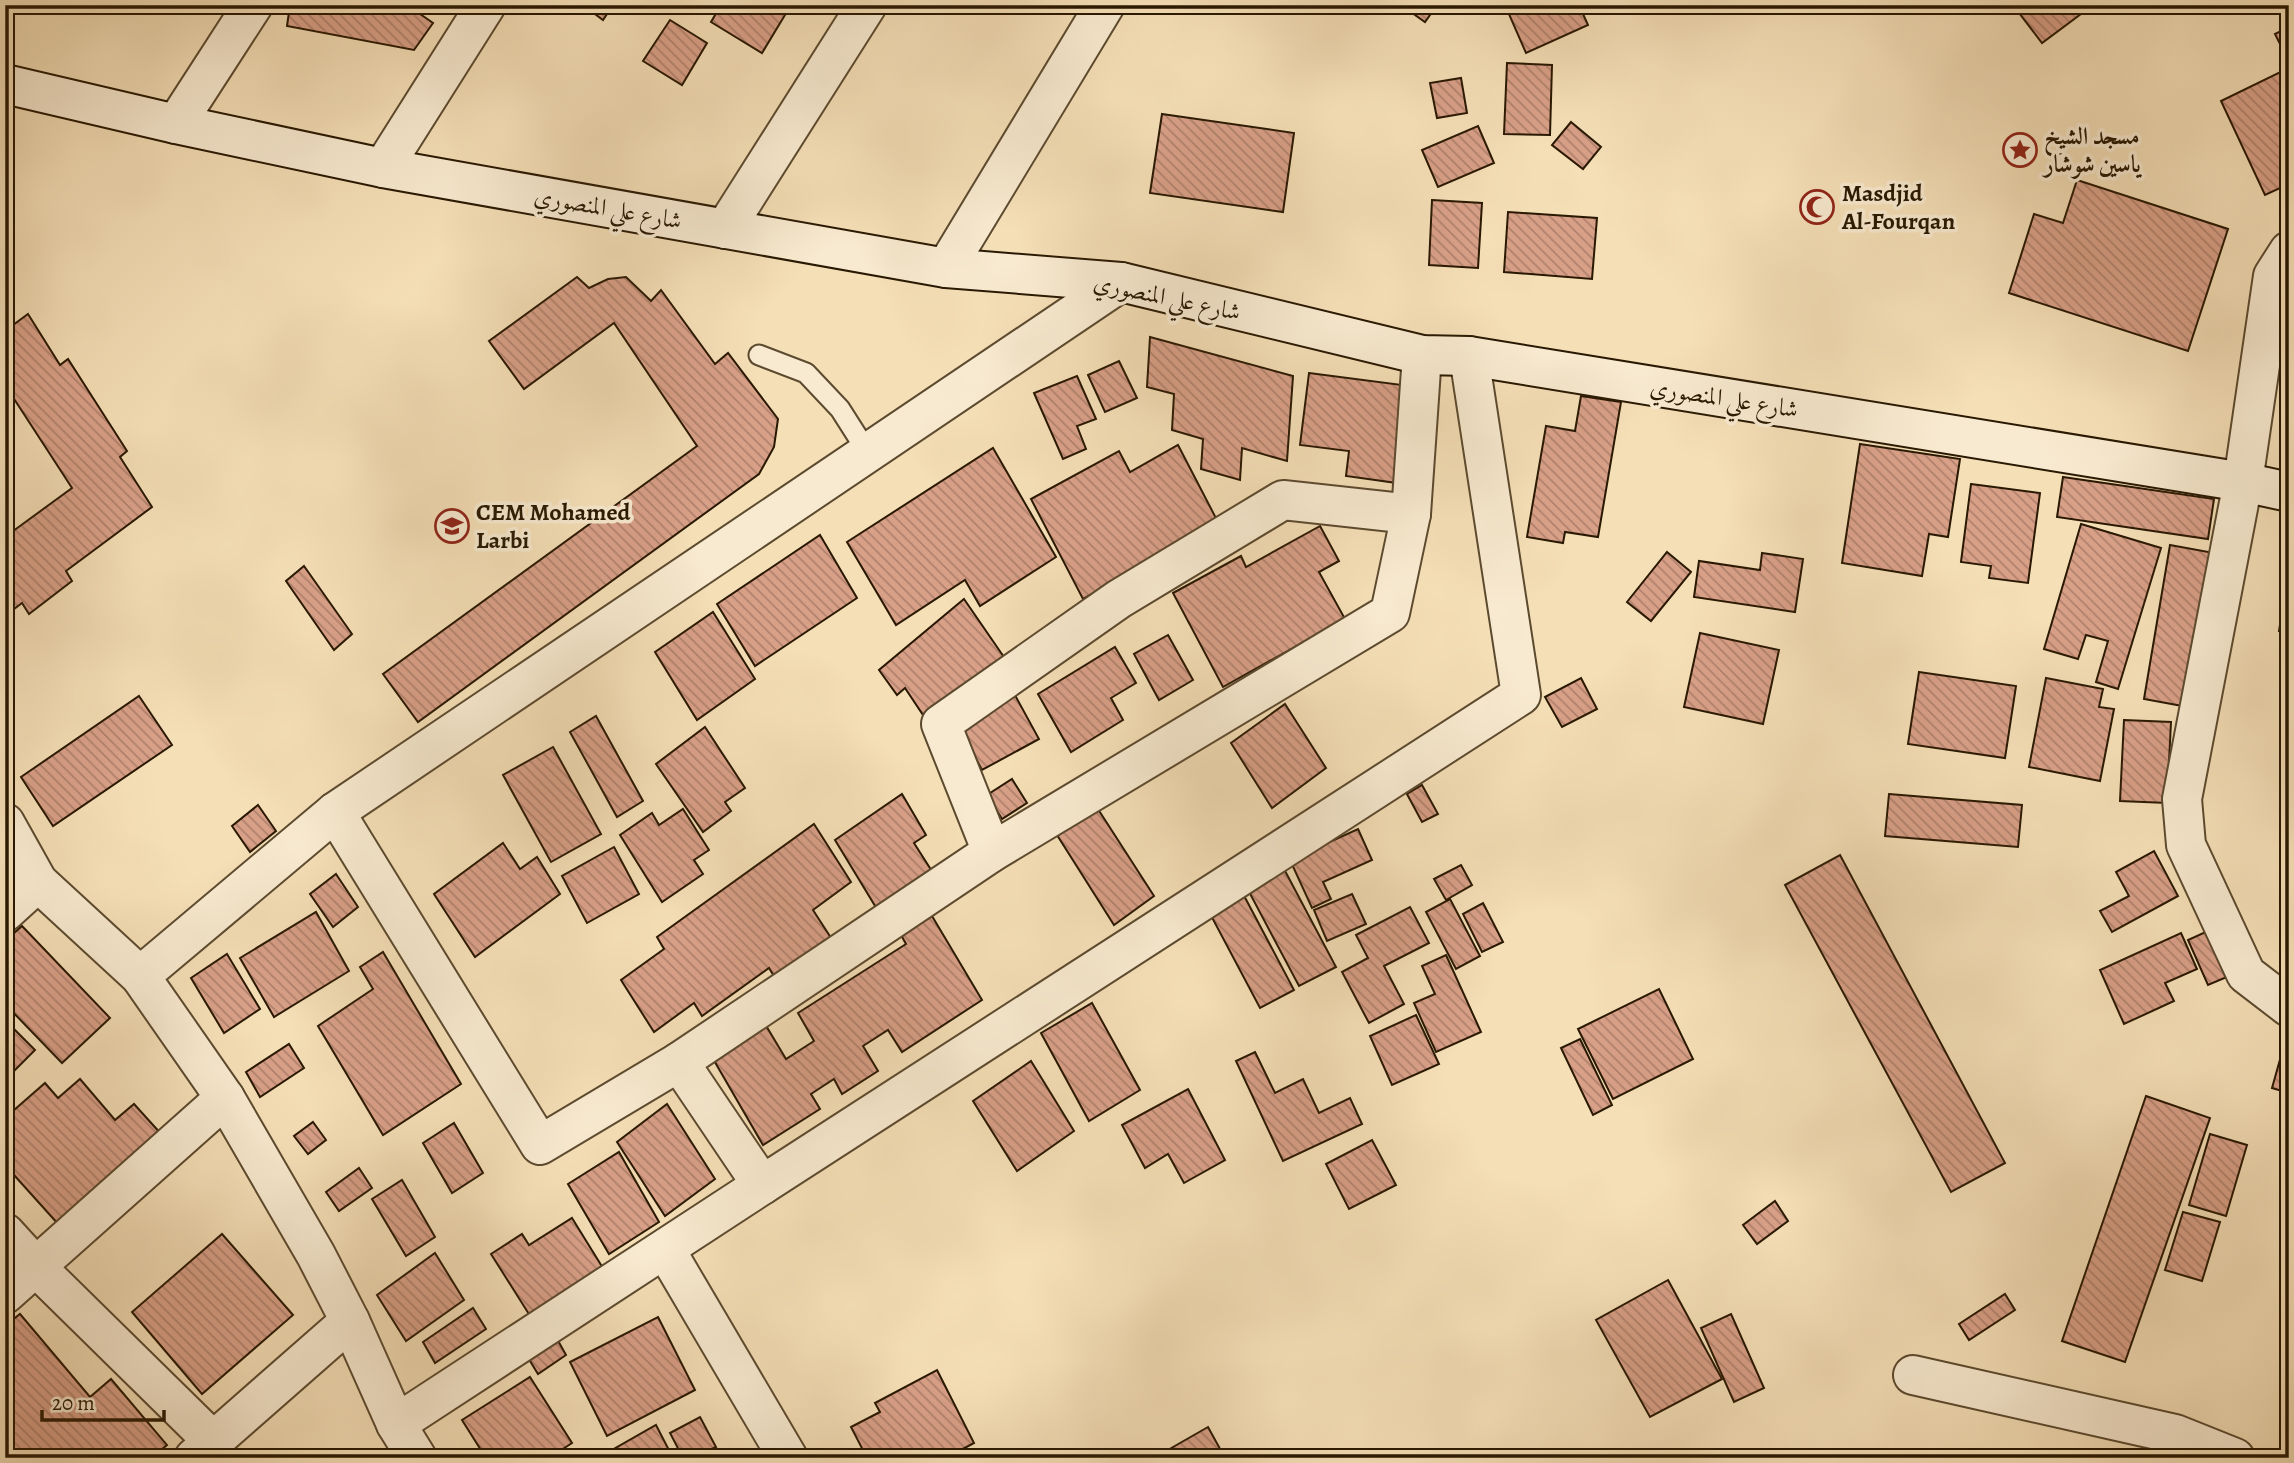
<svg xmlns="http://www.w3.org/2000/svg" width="2294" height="1463" font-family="Alegreya,Amiri,serif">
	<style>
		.building { fill: url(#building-back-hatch); stroke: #291802; stroke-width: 2 }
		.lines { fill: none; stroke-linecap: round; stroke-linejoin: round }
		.service-casing { stroke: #5c4a2f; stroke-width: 23 }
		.minor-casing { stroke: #5c4a2f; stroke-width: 42 }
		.secondary-casing { stroke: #291802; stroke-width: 42 }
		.service { stroke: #f8ead0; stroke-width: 19 }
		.minor { stroke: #f8ead0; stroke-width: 38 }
		.secondary { stroke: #f8ead0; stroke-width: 38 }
		.labels { text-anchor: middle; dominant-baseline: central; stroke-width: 7; stroke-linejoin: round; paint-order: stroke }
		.poi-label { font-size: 24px; font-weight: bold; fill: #291802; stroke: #f8ead0; text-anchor: start }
		.street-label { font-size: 24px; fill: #291802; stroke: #f8ead0 }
	</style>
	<defs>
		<pattern id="building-back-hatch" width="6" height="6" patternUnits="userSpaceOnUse" patternTransform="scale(1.75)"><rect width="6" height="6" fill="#d9a088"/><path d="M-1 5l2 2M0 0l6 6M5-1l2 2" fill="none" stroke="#b0816d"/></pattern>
	</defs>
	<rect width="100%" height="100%" fill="#f5dfb7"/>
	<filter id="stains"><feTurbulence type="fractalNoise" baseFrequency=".00286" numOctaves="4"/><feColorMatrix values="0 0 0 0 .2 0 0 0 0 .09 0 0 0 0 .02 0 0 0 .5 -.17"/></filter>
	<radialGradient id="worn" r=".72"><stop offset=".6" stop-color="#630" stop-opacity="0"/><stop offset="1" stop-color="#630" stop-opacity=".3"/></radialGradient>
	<g class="building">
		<path d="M 290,5 L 407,5 L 433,23 L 414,50 L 287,26 Z"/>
		<path d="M 583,5 L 613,5 L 603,20 Z"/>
		<path d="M 721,5 L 791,5 L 762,53 L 711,22 Z"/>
		<path d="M 1401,5 L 1437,5 L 1425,22 Z"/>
		<path d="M 1505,5 L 1579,5 L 1588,25 L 1526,53 Z"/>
		<path d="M 2013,5 L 2093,5 L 2042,43 Z"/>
		<path d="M 670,20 L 707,43 L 682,85 L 643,61 Z"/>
		<path d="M 2289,27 L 2289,62 L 2275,34 Z"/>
		<path d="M 1507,63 L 1552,65 L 1550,135 L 1504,134 Z"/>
		<path d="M 2289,68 L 2289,184 L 2265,195 L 2221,101 Z"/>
		<path d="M 1461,78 L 1467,113 L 1437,118 L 1430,83 Z"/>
		<path d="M 1162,114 L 1294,133 L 1283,212 L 1150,193 Z"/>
		<path d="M 1571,122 L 1601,147 L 1583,169 L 1552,145 Z"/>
		<path d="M 1478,126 L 1494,163 L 1438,187 L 1422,150 Z"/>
		<path d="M 2077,180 L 2228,229 L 2188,351 L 2009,293 L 2034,214 L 2063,223 Z"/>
		<path d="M 1432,200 L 1482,203 L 1478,268 L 1429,265 Z"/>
		<path d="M 1508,212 L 1597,218 L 1592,279 L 1504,272 Z"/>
		<path d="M 577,277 L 589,288 L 608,279 L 626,277 L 651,301 L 661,290 L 715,364 L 728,353 L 778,419 L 774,447 L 759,474 L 418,722 L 383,674 L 697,446 L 614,323 L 524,389 L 489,341 Z"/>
		<path d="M 28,314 L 60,365 L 68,359 L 127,451 L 120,457 L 152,507 L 66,571 L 72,581 L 29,614 L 22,603 L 5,616 L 5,537 L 72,488 L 5,385 L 5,331 Z"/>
		<path d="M 1150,337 L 1293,376 L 1287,461 L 1242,448 L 1240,480 L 1201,469 L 1203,439 L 1172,430 L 1174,394 L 1147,387 Z"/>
		<path d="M 1119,361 L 1137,398 L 1105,412 L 1088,375 Z"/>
		<path d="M 1309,373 L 1410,386 L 1397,483 L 1346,476 L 1349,451 L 1300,445 Z"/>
		<path d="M 1077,376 L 1096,419 L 1077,426 L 1086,449 L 1063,459 L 1034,393 Z"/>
		<path d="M 1581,396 L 1621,402 L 1598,537 L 1565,532 L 1563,543 L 1527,537 L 1546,426 L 1575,431 Z"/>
		<path d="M 1860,444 L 1960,459 L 1948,537 L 1929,534 L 1922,576 L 1842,563 Z"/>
		<path d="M 1178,445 L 1219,524 L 1083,599 L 1031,499 L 1119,451 L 1130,472 Z"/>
		<path d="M 993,448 L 1056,557 L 980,606 L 965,580 L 896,625 L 847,542 Z"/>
		<path d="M 2063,477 L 2214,499 L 2208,539 L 2057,517 Z"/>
		<path d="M 1971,484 L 2040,493 L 2028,583 L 1989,578 L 1991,566 L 1961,562 Z"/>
		<path d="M 2081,524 L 2161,548 L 2118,689 L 2096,682 L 2108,641 L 2086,635 L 2078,659 L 2044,649 Z"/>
		<path d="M 1320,526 L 1339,561 L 1319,572 L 1345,619 L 1223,687 L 1173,593 L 1241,556 L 1246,567 Z"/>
		<path d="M 820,535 L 857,598 L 755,666 L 717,604 Z"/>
		<path d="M 2170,545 L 2214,553 L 2188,707 L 2144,699 Z"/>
		<path d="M 1667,552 L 1691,572 L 1651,621 L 1627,602 Z"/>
		<path d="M 1762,553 L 1803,559 L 1795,612 L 1694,597 L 1699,561 L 1760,570 Z"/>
		<path d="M 304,566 L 352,634 L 334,650 L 286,581 Z"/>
		<path d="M 2289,567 L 2289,632 L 2279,631 Z"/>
		<path d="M 964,599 L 1006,660 L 929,724 L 905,688 L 897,695 L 879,670 Z"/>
		<path d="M 713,612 L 755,679 L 697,720 L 655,652 Z"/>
		<path d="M 1700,633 L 1779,650 L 1763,724 L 1684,707 Z"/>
		<path d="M 1168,635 L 1193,680 L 1159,700 L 1134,654 Z"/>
		<path d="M 1115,647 L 1136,683 L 1111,698 L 1123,720 L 1071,752 L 1038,694 Z"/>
		<path d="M 1919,672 L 2016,686 L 2005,758 L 1908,744 Z"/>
		<path d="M 1581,678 L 1597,709 L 1562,727 L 1545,697 Z"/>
		<path d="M 2046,678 L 2103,689 L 2099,707 L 2114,709 L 2100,781 L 2029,767 Z"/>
		<path d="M 1010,686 L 1039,739 L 982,770 L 954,717 Z"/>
		<path d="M 139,696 L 172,745 L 53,826 L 21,777 Z"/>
		<path d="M 1285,704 L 1326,768 L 1272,808 L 1231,743 Z"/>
		<path d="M 596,716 L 643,801 L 617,817 L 570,732 Z"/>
		<path d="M 2124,720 L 2171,722 L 2167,803 L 2120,801 Z"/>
		<path d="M 705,727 L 745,788 L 725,802 L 731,811 L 703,832 L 656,764 Z"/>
		<path d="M 553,747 L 601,834 L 551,862 L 503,775 Z"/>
		<path d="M 1012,779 L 1027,803 L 1002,819 L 987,795 Z"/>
		<path d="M 1422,785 L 1438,814 L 1422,822 L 1407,794 Z"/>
		<path d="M 902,794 L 926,835 L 914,843 L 935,876 L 880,914 L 835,840 Z"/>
		<path d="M 1889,794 L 2022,805 L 2018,847 L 1885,836 Z"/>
		<path d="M 258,805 L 276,831 L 250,852 L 232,826 Z"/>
		<path d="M 1096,806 L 1154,896 L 1114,925 L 1057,835 Z"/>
		<path d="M 683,809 L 709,850 L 694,860 L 703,874 L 662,902 L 620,835 L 652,813 L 659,825 Z"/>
		<path d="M 814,824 L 851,882 L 813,910 L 833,941 L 777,981 L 769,968 L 702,1016 L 694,1003 L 654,1032 L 621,980 L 664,949 L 657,937 Z"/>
		<path d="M 1358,829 L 1372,860 L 1323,882 L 1331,899 L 1312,908 L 1290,860 Z"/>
		<path d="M 503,843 L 520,869 L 537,857 L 560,894 L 475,957 L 434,894 Z"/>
		<path d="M 614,847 L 639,894 L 587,923 L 562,876 Z"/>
		<path d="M 2154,851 L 2178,896 L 2112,932 L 2100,911 L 2129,896 L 2116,872 Z"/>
		<path d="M 1840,855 L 2005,1163 L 1951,1192 L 1785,885 Z"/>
		<path d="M 1461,865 L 1472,885 L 1446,900 L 1434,879 Z"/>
		<path d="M 1284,869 L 1336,967 L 1299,986 L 1247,888 Z"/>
		<path d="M 336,874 L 358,907 L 333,927 L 310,894 Z"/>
		<path d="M 1241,890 L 1294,990 L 1260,1008 L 1207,908 Z"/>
		<path d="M 1352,894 L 1366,924 L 1327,941 L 1314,910 Z"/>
		<path d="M 1450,899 L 1480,956 L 1456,969 L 1426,912 Z"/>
		<path d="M 1483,903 L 1503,942 L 1482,952 L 1463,914 Z"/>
		<path d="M 1410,907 L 1429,943 L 1384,966 L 1404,1004 L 1369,1023 L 1342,972 L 1368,958 L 1356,935 Z"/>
		<path d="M 316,912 L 349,971 L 274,1017 L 240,958 Z"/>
		<path d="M 932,916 L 982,1000 L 902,1052 L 888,1030 L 863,1046 L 878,1071 L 842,1094 L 834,1079 L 811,1094 L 820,1109 L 763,1145 L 712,1057 L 765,1024 L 786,1059 L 814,1041 L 798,1013 L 906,944 L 901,935 Z"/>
		<path d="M 2221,925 L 2241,971 L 2208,985 L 2188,940 Z"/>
		<path d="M 22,926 L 110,1018 L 62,1063 L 5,1004 L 5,941 Z"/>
		<path d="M 2181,933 L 2197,969 L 2165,983 L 2174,1001 L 2124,1024 L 2100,970 Z"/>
		<path d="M 383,952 L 461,1084 L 383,1135 L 318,1026 L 373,989 L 360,967 Z"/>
		<path d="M 227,954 L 260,1009 L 224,1033 L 191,978 Z"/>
		<path d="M 1446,955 L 1481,1032 L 1436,1052 L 1414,1003 L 1435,994 L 1422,966 Z"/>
		<path d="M 1659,989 L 1693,1059 L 1613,1099 L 1578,1029 Z"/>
		<path d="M 1092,1003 L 1140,1090 L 1089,1121 L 1041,1033 Z"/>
		<path d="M 1416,1015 L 1439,1064 L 1392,1085 L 1370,1036 Z"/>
		<path d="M 5,1020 L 35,1050 L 5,1080 Z"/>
		<path d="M 2288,1031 L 2289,1031 L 2289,1093 L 2272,1088 Z"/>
		<path d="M 1580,1039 L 1612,1105 L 1593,1115 L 1561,1048 Z"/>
		<path d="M 289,1044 L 304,1068 L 260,1097 L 246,1072 Z"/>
		<path d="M 1255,1052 L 1275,1093 L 1303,1079 L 1319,1113 L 1350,1098 L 1362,1124 L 1283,1161 L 1236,1061 Z"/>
		<path d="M 1031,1061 L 1074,1131 L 1017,1171 L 973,1101 Z"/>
		<path d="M 80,1079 L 115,1120 L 134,1104 L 162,1135 L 59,1225 L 5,1165 L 5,1118 L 45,1083 L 58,1098 Z"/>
		<path d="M 1188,1089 L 1225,1160 L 1184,1183 L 1168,1154 L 1145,1168 L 1122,1125 Z"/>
		<path d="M 2146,1096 L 2210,1118 L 2125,1362 L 2062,1341 Z"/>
		<path d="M 667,1104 L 715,1179 L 665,1216 L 617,1142 Z"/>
		<path d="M 313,1122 L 326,1140 L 308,1154 L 294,1136 Z"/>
		<path d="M 454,1123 L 483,1173 L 452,1193 L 423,1143 Z"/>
		<path d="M 2210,1134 L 2247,1145 L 2226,1216 L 2189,1205 Z"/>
		<path d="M 1372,1140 L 1396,1185 L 1349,1209 L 1326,1164 Z"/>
		<path d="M 619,1152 L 659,1222 L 609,1254 L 568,1184 Z"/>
		<path d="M 359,1168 L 372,1188 L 339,1211 L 326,1192 Z"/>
		<path d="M 402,1180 L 435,1237 L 406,1256 L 372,1199 Z"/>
		<path d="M 1775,1201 L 1788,1221 L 1757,1244 L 1743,1225 Z"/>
		<path d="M 2183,1212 L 2220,1222 L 2202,1281 L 2165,1270 Z"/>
		<path d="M 572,1218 L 606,1273 L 532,1319 L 491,1254 L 522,1234 L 529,1245 Z"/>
		<path d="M 222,1234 L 293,1315 L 202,1394 L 132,1312 Z"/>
		<path d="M 435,1253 L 464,1300 L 406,1341 L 377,1295 Z"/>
		<path d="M 1668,1280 L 1722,1379 L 1650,1417 L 1596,1320 Z"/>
		<path d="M 2005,1294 L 2015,1310 L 1969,1340 L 1959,1324 Z"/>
		<path d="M 473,1308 L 486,1329 L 435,1363 L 423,1342 Z"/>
		<path d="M 20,1314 L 90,1397 L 111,1379 L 167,1445 L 151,1458 L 5,1458 L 5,1326 Z"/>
		<path d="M 1731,1314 L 1764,1388 L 1734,1402 L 1701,1328 Z"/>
		<path d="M 658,1317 L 695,1390 L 607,1436 L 570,1362 Z"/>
		<path d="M 556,1337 L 566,1355 L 538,1374 L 527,1356 Z"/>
		<path d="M 937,1370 L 974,1443 L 946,1458 L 867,1458 L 851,1427 L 880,1412 L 875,1403 Z"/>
		<path d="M 530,1377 L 572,1443 L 549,1458 L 486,1458 L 462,1420 Z"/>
		<path d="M 700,1417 L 716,1447 L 694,1458 L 683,1458 L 670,1433 Z"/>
		<path d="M 656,1425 L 673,1458 L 598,1458 Z"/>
		<path d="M 1208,1427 L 1225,1458 L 1154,1458 Z"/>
	</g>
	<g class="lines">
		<g class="service-casing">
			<path id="service" d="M 759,355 L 806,373 L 840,409 L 868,453"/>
		</g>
		<g class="minor-casing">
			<g id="minor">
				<path d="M 176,124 L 253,5"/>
				<path d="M 383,168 L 486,5"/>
				<path d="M 725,229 L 867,5"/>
				<path d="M 2289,251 L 2273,276 L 2243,482 L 2182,799 L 2186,845 L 2246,974 L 2289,1007"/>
				<path d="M 946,268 L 1105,5"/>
				<path d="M 335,812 L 540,1145 L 679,1062 L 992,852 L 1390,613 L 1411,514 L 1422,355"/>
				<path d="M 5,823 L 38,882 L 140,976"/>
				<path d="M 992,852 L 941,724 L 1119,599 L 1283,500 L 1411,514"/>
				<path d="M 5,912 L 38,882"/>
				<path d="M 679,1062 L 762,1185 L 1521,695 L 1469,356"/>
				<path d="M 5,1233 L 36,1267 L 212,1440"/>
				<path d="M 665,1249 L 788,1458"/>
				<path d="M 5,1294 L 225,1098"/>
				<path d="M 350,1321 L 396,1424 L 417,1458"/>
				<path d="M 1913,1375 L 2175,1434 L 2235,1458"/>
				<path d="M 396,1424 L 762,1185"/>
				<path d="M 194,1458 L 350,1321 L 316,1255 L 225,1098 L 140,976 L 335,812 L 1121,282"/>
			</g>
		</g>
		<g class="secondary-casing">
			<path id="secondary" d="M 5,84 L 176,124 L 383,168 L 946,268 L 1121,282 L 1422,355 L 1469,356 L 2243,482 L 2289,492"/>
		</g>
		<use href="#service" class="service"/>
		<use href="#minor" class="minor"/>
		<use href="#secondary" class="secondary"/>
	</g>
	<defs>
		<g id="sight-ring" transform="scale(1.75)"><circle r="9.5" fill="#f8ead0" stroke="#8f2418" stroke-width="1.5"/><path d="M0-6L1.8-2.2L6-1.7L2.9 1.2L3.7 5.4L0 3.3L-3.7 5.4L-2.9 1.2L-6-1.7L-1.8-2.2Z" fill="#8f2418"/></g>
		<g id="mosque-ring" transform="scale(1.75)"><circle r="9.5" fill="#f8ead0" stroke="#8f2418" stroke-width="1.5"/><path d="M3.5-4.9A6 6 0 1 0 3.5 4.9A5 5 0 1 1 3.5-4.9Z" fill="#8f2418"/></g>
		<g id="school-ring" transform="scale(1.75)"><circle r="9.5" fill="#f8ead0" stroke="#8f2418" stroke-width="1.5"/><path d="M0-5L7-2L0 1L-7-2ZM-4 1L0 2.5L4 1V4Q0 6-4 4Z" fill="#8f2418"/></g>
	</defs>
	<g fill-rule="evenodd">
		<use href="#sight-ring" x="2020" y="150"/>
		<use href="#mosque-ring" x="1817" y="207"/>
		<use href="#school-ring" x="452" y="526"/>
	</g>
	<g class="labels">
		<g class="poi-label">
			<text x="2044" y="136">مسجد الشيخ<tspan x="2044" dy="28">ياسين شوشار</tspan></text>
			<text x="1842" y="193">Masdjid<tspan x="1842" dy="28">Al-Fourqan</tspan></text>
			<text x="476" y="512">CEM Mohamed<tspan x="476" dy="28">Larbi</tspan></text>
		</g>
		<g class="street-label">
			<text transform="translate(608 208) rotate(10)">شارع علي المنصوري</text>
			<text transform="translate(1167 297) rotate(12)">شارع علي المنصوري</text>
			<text transform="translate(1724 398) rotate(9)">شارع علي المنصوري</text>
		</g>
	</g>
	<rect width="2294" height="1463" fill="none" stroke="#f5dfb7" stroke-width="28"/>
	<rect x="7" y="7" width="2280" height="1449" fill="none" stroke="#291802" stroke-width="3.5"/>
	<rect x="14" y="14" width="2266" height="1435" fill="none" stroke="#291802" stroke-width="2"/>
	<path d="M42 1410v10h122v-10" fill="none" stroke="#291802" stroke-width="3.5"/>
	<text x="52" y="1410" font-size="21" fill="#291802" stroke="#f8ead0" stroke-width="5" paint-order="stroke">20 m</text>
	<rect width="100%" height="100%" filter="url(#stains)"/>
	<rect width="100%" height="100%" fill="url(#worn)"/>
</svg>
